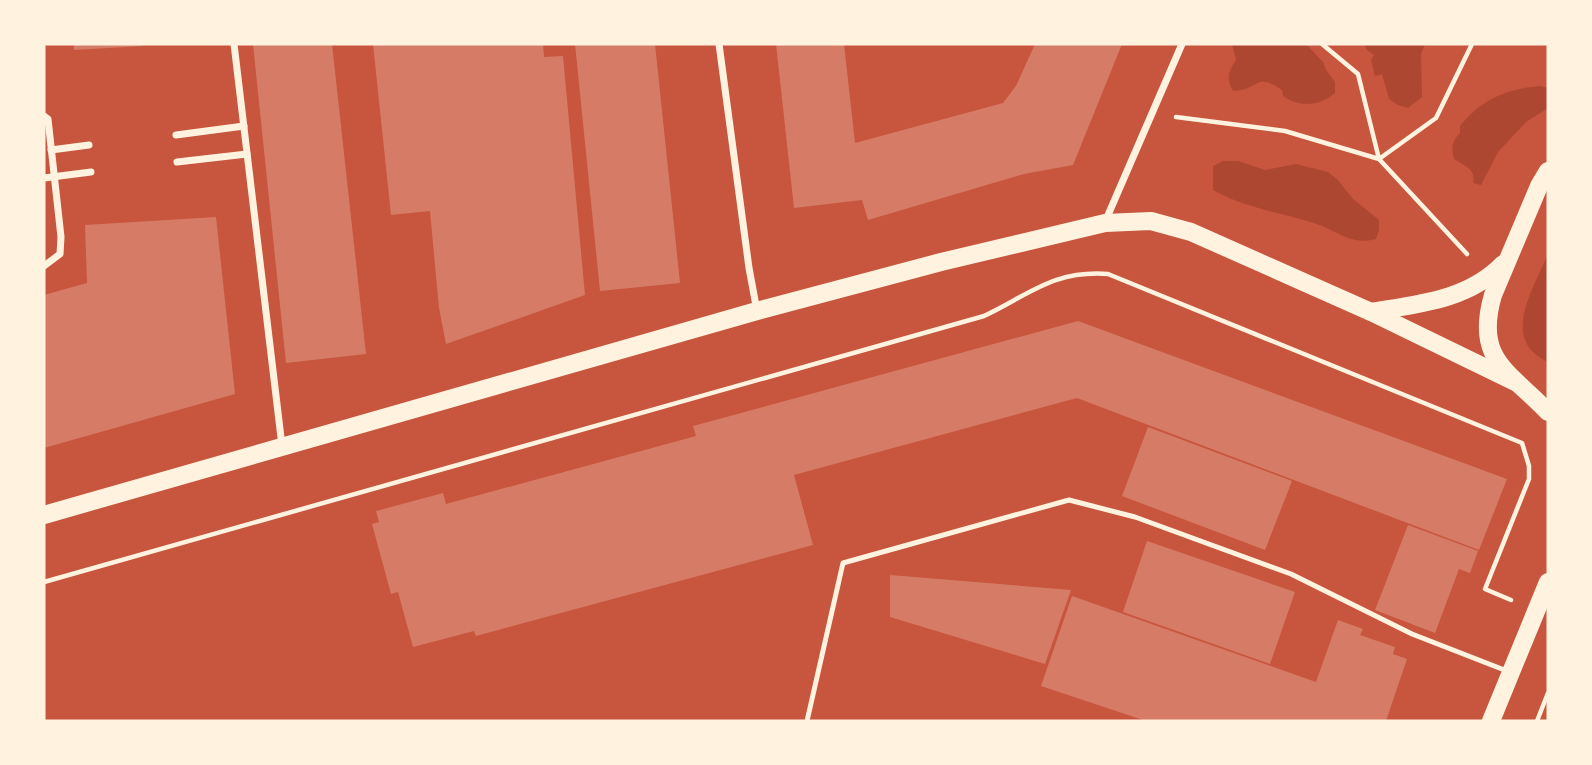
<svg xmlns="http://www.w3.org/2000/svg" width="1592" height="765" font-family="'Golos Text',sans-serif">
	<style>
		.green { fill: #ae4732 }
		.building { fill: #d67c66 }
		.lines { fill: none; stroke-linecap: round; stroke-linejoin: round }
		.path { stroke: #fff3e0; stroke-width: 4.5 }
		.service { stroke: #fff3e0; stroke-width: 5 }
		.minor { stroke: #fff3e0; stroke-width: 7 }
		.primary { stroke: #fff3e0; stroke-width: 18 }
	</style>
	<rect width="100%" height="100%" fill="#c8553d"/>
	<g class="green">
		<path d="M 1232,44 L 1306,44 L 1323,62 L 1326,70 L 1335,82 L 1335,93 C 1320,106 1300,108 1283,96 L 1282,90 C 1254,71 1259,91 1233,91 C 1226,78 1228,72 1236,60 Z"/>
		<path d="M 1364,44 L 1425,44 L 1421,54 L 1422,97 L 1408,108 L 1398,105 L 1389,99 L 1382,74 L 1375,76 L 1371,60 L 1374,55 L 1367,50 Z"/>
		<path d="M 1540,86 L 1548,88 L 1548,108 L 1526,122 L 1498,152 L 1481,185 L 1473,183 C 1476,169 1465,166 1454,159 C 1451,148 1452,141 1460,133 L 1460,126 C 1482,99 1506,89 1540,86 Z"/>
		<path d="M 1223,161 L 1238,161 L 1265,170 L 1296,164 L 1328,172 L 1337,179 L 1353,199 L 1379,220 L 1379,230 L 1376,239 C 1351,246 1336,230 1314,223 C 1279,212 1245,208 1213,190 L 1213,166 Z"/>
		<path d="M 1548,254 L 1548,362 C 1499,340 1534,288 1548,254 Z"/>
	</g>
	<g class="building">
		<path d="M 74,44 L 143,44 L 143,46 L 74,50 Z"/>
		<path d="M 253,44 L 332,44 L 366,354 L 286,363 Z"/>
		<path d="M 373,44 L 543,44 L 544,57 L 563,56 L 585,295 L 446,344 L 439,308 L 430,211 L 391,215 Z"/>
		<path d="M 575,44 L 655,44 L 680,283 L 600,291 Z"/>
		<path d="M 776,44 L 844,44 L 855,143 L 1003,103 L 1016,86 L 1035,44 L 1122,44 L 1073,165 L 1024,174 L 868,220 L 862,200 L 794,208 Z"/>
		<path d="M 216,217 L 235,394 L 44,448 L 44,295 L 87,283 L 85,225 Z"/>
		<path d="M 1078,321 L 1507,479 L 1479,550 L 1077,398 L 794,475 L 813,545 L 476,636 L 474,631 L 413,647 L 398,592 L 391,594 L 372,524 L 379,522 L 376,511 L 443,493 L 446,504 L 696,436 L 693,426 Z"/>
		<path d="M 1148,427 L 1292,481 L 1265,550 L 1122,496 Z"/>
		<path d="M 1408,525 L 1478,551 L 1470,573 L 1459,569 L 1435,633 L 1375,610 Z"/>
		<path d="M 1147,541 L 1295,592 L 1270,664 L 1123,612 Z"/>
		<path d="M 890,575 L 1071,590 L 1045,664 L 890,617 Z"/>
		<path d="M 1072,596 L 1330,687 L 1316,682 L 1338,620 L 1363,629 L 1360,635 L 1395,647 L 1393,654 L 1407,659 L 1386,721 L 1146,721 L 1041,686 Z"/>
	</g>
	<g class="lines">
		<g class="path">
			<path d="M 1322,44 L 1358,74 L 1379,159 L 1436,118 L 1472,44"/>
			<path d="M 1176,117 L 1285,131 L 1379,159 L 1467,254"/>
			<path d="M 44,582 L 984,316 C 1030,294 1054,270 1108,274 L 1522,443 L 1529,466 L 1529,479 L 1485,589 L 1511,600"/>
			<path d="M 1537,721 L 1548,693"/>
		</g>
		<path class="service" d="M 807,721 L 843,563 L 1069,500 L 1135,517 L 1291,574 L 1412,634 L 1507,671"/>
		<g class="minor">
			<path d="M 234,44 L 282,446"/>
			<path d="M 719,44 L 749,268 L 757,311"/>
			<path d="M 44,116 L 48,119 L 61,237 L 60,254 L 44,266"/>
			<path d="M 176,135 L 244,126"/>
			<path d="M 51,150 L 89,145"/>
			<path d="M 177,162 L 247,154"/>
			<path d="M 44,178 L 91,172"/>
			<path d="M 1105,222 L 1182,44"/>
		</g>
		<g class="primary">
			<path d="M 1548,171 L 1539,186 L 1493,295 C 1474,360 1509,371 1548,412"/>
			<path d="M 1371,312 C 1419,304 1468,300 1503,264"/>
			<path d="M 44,515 L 757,311 L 941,262 L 1105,223 L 1151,221 L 1191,232 L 1371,312 L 1515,382"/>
			<path d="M 1491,721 L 1548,582"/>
		</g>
	</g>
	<rect width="1592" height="765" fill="none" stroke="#fff3e0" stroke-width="91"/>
</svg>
